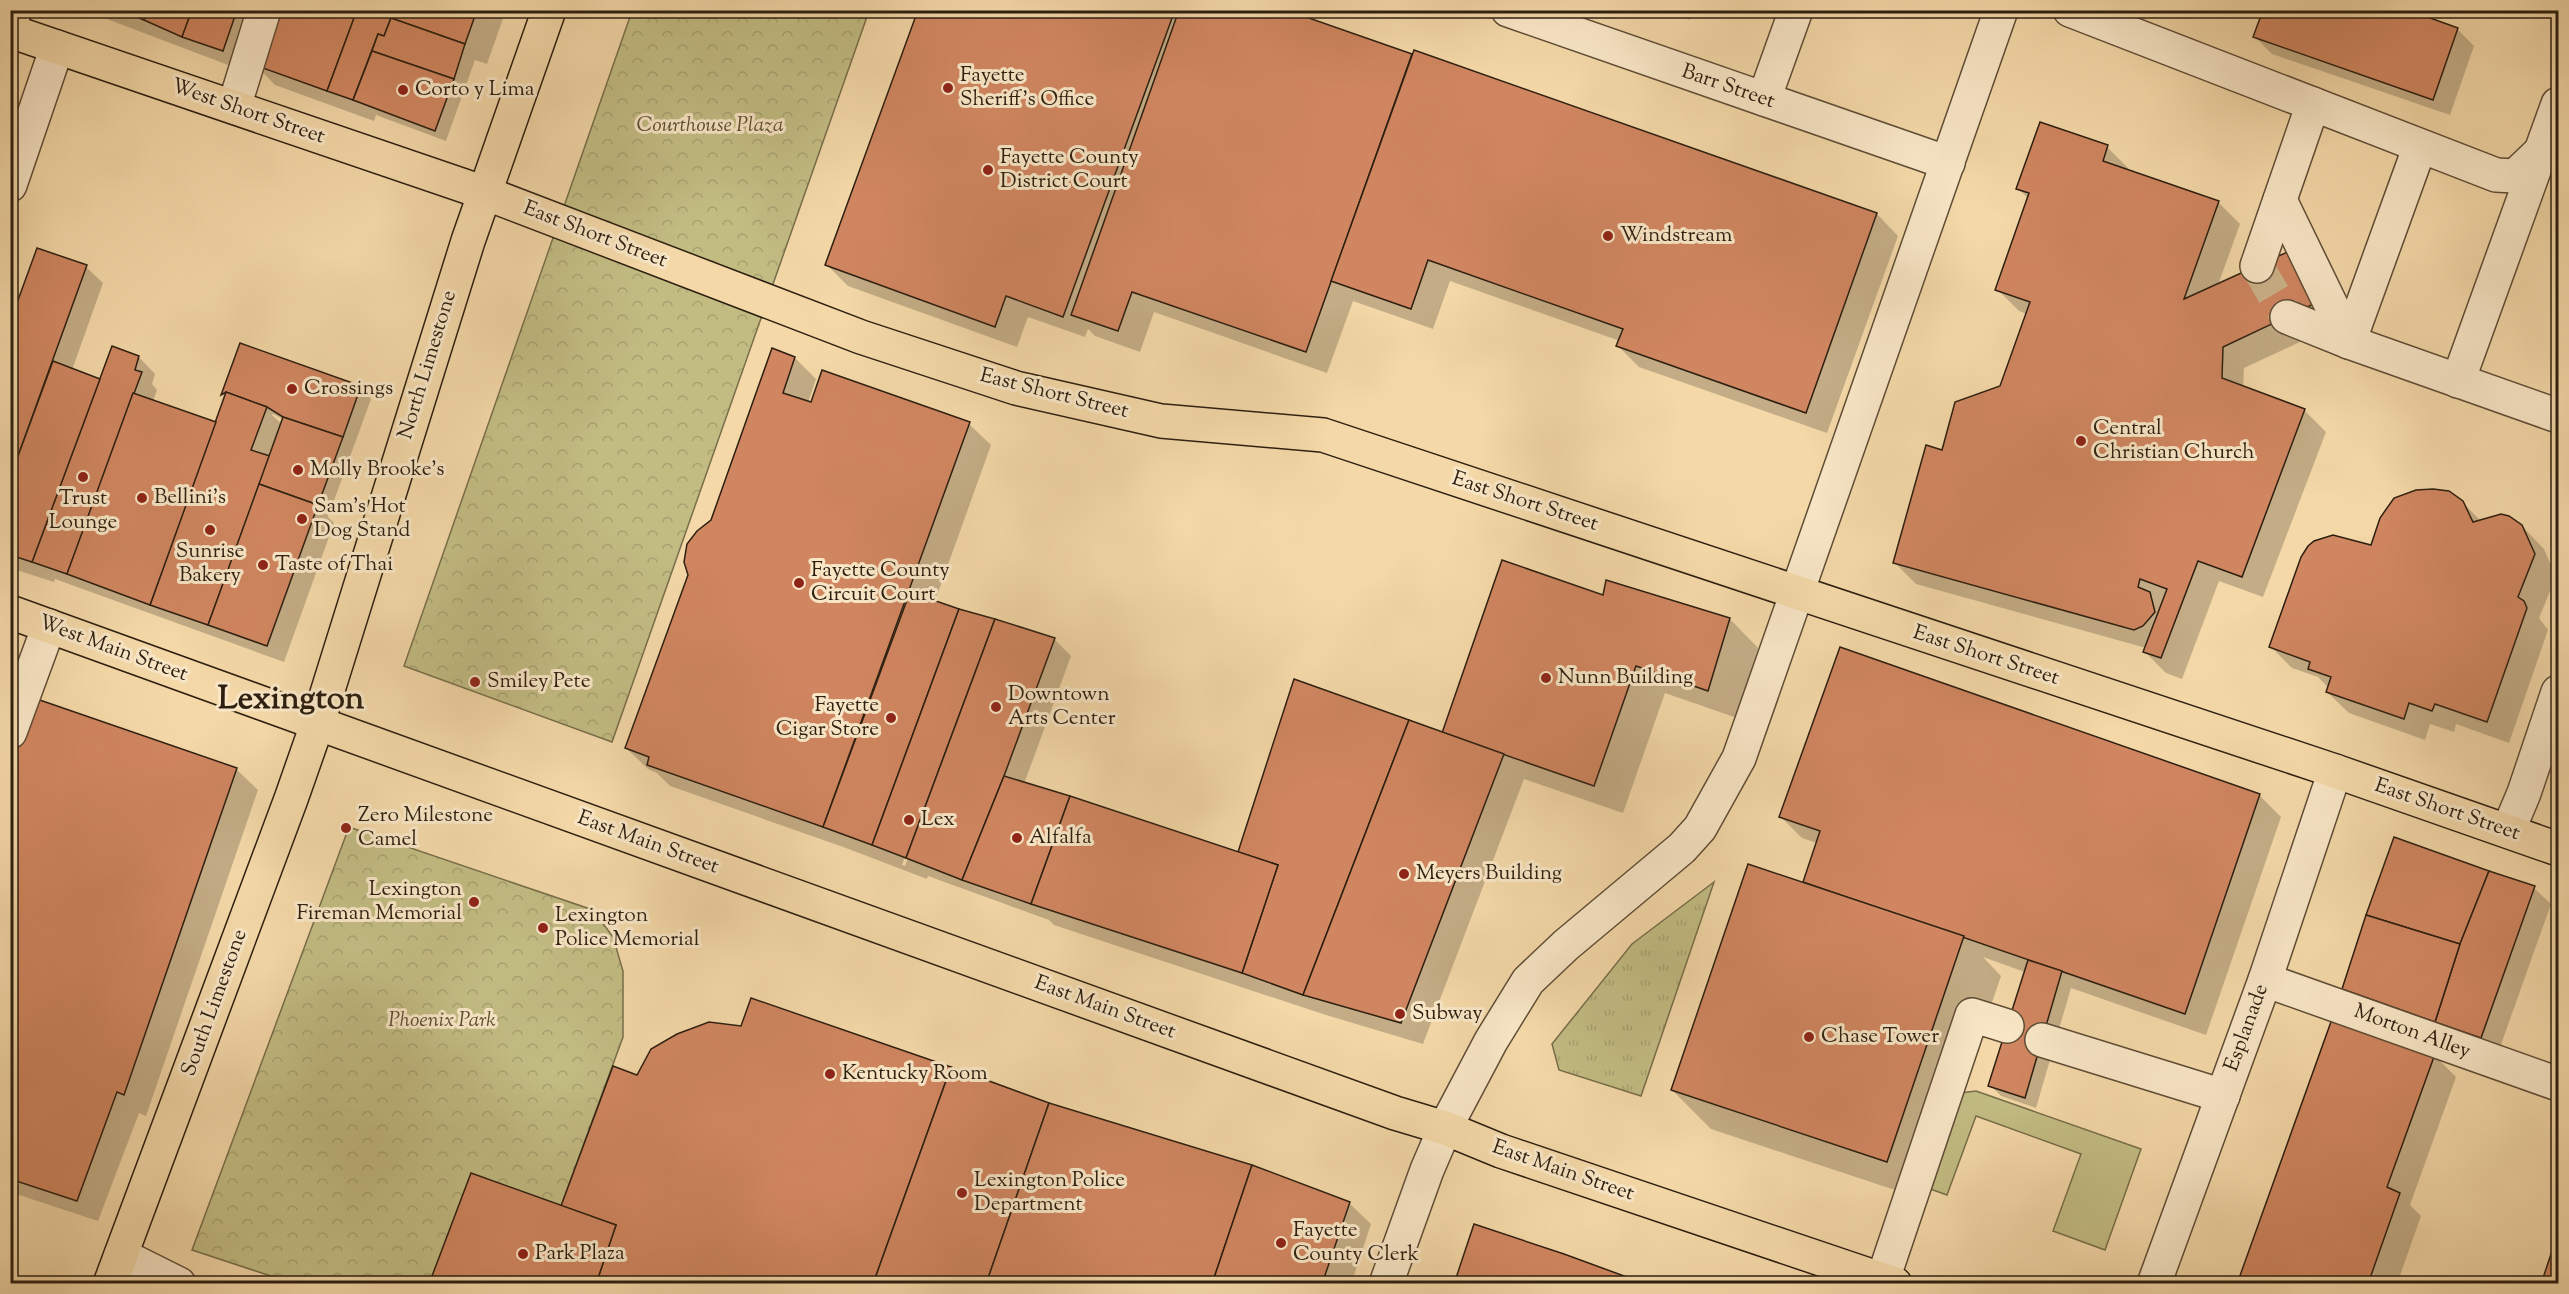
<svg xmlns="http://www.w3.org/2000/svg" width="2569" height="1294" font-family="'Sorts Mill Goudy',serif">
	<style>
		.grass { fill: url(#grass-tufts); stroke: #786e4a; stroke-width: 1.5 }
		.park { fill: url(#park-crowns); stroke: #786e4a; stroke-width: 1.5 }
		.garden { fill: #c2bc83; stroke: #786e4a; stroke-width: 1.5 }
		.shadow { fill: #0003; fill-rule: evenodd }
		.building { fill: #d08660; stroke: #2d1f10; stroke-width: 1.5 }
		.lines { fill: none; stroke-linecap: round; stroke-linejoin: round }
		.minor-tunnel { stroke: #ccb38a; stroke-width: 33; stroke-dasharray: 33 16; stroke-linecap: butt }
		.minor-casing { stroke: #5f4d36; stroke-width: 36 }
		.major-casing { stroke: #2d1f10; stroke-width: 36 }
		.minor { stroke: #f8e6c6; stroke-width: 33 }
		.major { stroke: #f4d8a8; stroke-width: 33 }
		.poi-dot { fill: #8f2418; stroke: #f8e6c6; stroke-width: 2 }
		.labels { text-anchor: middle; dominant-baseline: central; stroke-width: 6; stroke-linejoin: round; paint-order: stroke }
		.poi-label { font-size: 21px; fill: #2d1f10; stroke: #f8e6c6; text-anchor: start }
		.street-label { font-size: 21px; fill: #2d1f10; stroke: #f8e6c6 }
		.park-label { font-size: 21px; font-style: italic; fill: #5a4e32; stroke: #f8e6c6 }
		.town-label { font-size: 33px; font-weight: bold; fill: #2d1f10; stroke: #f8e6c6 }
	</style>
	<defs>
		<pattern id="grass-tufts" width="24" height="20" patternUnits="userSpaceOnUse" patternTransform="scale(1.5)"><rect width="24" height="20" fill="#c2bc83"/><path d="M3 7l-1-3M5 7V3M7 7l1-3M15 17l-1-3M17 17v-4M19 17l1-3" fill="none" stroke="#a7a170"/></pattern>
		<pattern id="park-crowns" width="20" height="18" patternUnits="userSpaceOnUse" patternTransform="scale(1.5)"><rect width="20" height="18" fill="#c2bc83"/><path d="M2 6a3 3 0 1 1 6 0M12 15a3 3 0 1 1 6 0" fill="none" stroke="#a7a170"/></pattern>
	</defs>
	<rect width="100%" height="100%" fill="#f4d8a8"/>
	<filter id="stains"><feTurbulence type="fractalNoise" baseFrequency=".00333" numOctaves="4"/><feColorMatrix values="0 0 0 0 .2 0 0 0 0 .09 0 0 0 0 .02 0 0 0 .5 -.17"/></filter>
	<radialGradient id="worn" r=".72"><stop offset=".6" stop-color="#630" stop-opacity="0"/><stop offset="1" stop-color="#630" stop-opacity=".3"/></radialGradient>
	<path class="grass" d="M 1714,882 L 1641,1096 L 1559,1070 L 1552,1044 L 1632,944 Z"/>
	<g class="park">
		<path d="M 632,11 L 869,11 L 612,742 L 404,666 Z"/>
		<path d="M 349,827 L 593,910 L 613,937 L 623,971 L 623,1037 L 561,1206 L 431,1283 L 292,1283 L 192,1250 Z"/>
	</g>
	<path class="garden" d="M 1976,1091 L 2141,1149 L 2105,1250 L 2053,1231 L 2081,1154 L 1976,1116 L 1947,1195 L 1922,1186 L 1960,1093 Z"/>
	<g class="shadow">
		<path d="M 93,10 L 266,10 L 244,71 L 99,16 Z"/>
		<path d="M 273,10 L 506,10 L 487,64 L 475,60 L 446,141 L 376,115 L 374,121 L 275,85 L 254,63 Z"/>
		<path d="M 919,10 L 1281,10 L 1877,214 L 1898,236 L 1827,433 L 1639,367 L 1618,346 L 1620,341 L 1450,281 L 1433,329 L 1353,301 L 1327,373 L 1154,312 L 1140,352 L 1095,336 L 1088,329 L 1085,337 L 1028,317 L 1017,347 L 848,286 L 827,265 Z"/>
		<path d="M 1665,10 L 1694,10 L 1690,20 Z"/>
		<path d="M 2457,29 L 2474,46 L 2450,115 L 2272,54 L 2255,37 Z"/>
		<path d="M 2107,147 L 2128,168 L 2127,171 L 2218,202 L 2240,224 L 2218,285 L 2293,250 L 2339,324 L 2244,368 L 2243,387 L 2304,410 L 2326,432 L 2263,597 L 2219,581 L 2182,679 L 2166,673 L 2145,652 L 2146,648 L 1916,584 L 1895,563 L 1943,452 L 2001,388 L 2027,314 L 2019,311 L 1997,289 L 2029,199 L 2018,189 Z"/>
		<path d="M 86,267 L 103,283 L 72,370 L 101,381 L 139,357 L 155,374 L 152,384 L 157,390 L 153,401 L 217,424 L 226,398 L 223,395 L 240,345 L 360,388 L 371,399 L 328,517 L 334,523 L 284,662 L 55,579 L 54,582 L 10,568 L 10,328 ZM 273,414 L 284,420 L 282,424 L 272,415 Z"/>
		<path d="M 795,358 L 816,379 L 808,403 L 812,404 L 823,372 L 969,424 L 991,445 L 935,601 L 1054,639 L 1071,656 L 1024,784 L 1239,854 L 1443,734 L 1605,597 L 1730,619 L 1758,648 L 1737,718 L 1665,693 L 1623,813 L 1524,779 L 1423,1044 L 1326,1015 L 1054,925 L 1049,920 L 928,876 L 927,879 L 846,848 L 670,786 L 657,773 L 648,769 L 626,748 L 713,521 ZM 989,631 L 992,631 L 905,866 L 902,865 Z"/>
		<path d="M 2462,502 L 2481,521 L 2522,526 L 2544,549 L 2556,577 L 2539,618 L 2548,630 L 2509,743 L 2456,724 L 2454,732 L 2430,724 L 2425,740 L 2349,713 L 2327,692 L 2329,688 L 2318,677 L 2292,668 L 2271,647 L 2372,547 Z"/>
		<path d="M 10,701 L 236,769 L 258,790 L 146,1116 L 139,1113 L 98,1221 L 10,1192 Z"/>
		<path d="M 2259,795 L 2281,817 L 2206,1035 L 2071,988 L 2036,1108 L 2001,1096 L 1990,1085 L 2025,972 L 1983,957 L 2001,976 L 1925,1200 L 1711,1129 L 1672,1090 L 1809,886 L 1805,882 L 1817,843 L 1802,838 L 1781,817 Z"/>
		<path d="M 2395,839 L 2534,888 L 2551,904 L 2498,1053 L 2360,1005 L 2343,989 Z"/>
		<path d="M 2434,1055 L 2456,1077 L 2410,1205 L 2421,1216 L 2397,1284 L 2238,1284 Z"/>
		<path d="M 638,1077 L 1049,1104 L 1349,1203 L 1371,1224 L 1351,1284 L 431,1284 L 562,1207 Z"/>
		<path d="M 2558,1238 L 2558,1284 L 2543,1284 Z"/>
	</g>
	<g class="building">
		<path d="M 119,10 L 148,10 L 144,20 Z"/>
		<path d="M 148,10 L 192,10 L 182,37 L 144,20 Z"/>
		<path d="M 192,10 L 237,10 L 223,51 L 182,37 Z"/>
		<path d="M 272,10 L 357,10 L 327,91 L 252,64 Z"/>
		<path d="M 357,10 L 394,10 L 384,36 L 378,34 L 353,100 L 327,91 Z"/>
		<path d="M 394,10 L 477,10 L 465,44 L 391,18 Z"/>
		<path d="M 918,10 L 1175,10 L 1063,317 L 1006,296 L 995,327 L 825,265 Z"/>
		<path d="M 1179,10 L 1286,10 L 1412,54 L 1306,352 L 1132,292 L 1118,331 L 1071,315 Z"/>
		<path d="M 2263,10 L 2408,10 L 2458,28 L 2433,100 L 2253,37 Z"/>
		<path d="M 391,18 L 465,44 L 454,79 L 372,51 L 378,34 L 384,36 Z"/>
		<path d="M 1414,50 L 1877,213 L 1806,413 L 1616,346 L 1623,329 L 1428,260 L 1411,309 L 1331,281 Z"/>
		<path d="M 372,51 L 454,79 L 435,131 L 353,100 Z"/>
		<path d="M 10,104 L 23,108 L 10,151 Z"/>
		<path d="M 2040,122 L 2108,145 L 2103,161 L 2219,201 L 2184,299 L 2294,249 L 2318,302 L 2223,347 L 2222,378 L 2305,409 L 2242,577 L 2198,561 L 2161,658 L 2143,652 L 2167,589 L 2140,579 L 2138,587 L 2150,592 L 2155,612 L 2143,626 L 2134,630 L 1893,563 L 1926,445 L 1942,450 L 1955,402 L 2000,386 L 2030,302 L 1995,290 L 2029,193 L 2016,189 Z"/>
		<path d="M 37,248 L 87,265 L 10,478 L 10,322 Z"/>
		<path d="M 240,343 L 361,386 L 343,437 L 283,417 L 267,407 L 226,392 L 221,395 Z"/>
		<path d="M 112,346 L 139,356 L 135,370 L 142,372 L 67,574 L 32,562 Z"/>
		<path d="M 772,348 L 795,357 L 783,393 L 811,402 L 822,370 L 970,422 L 823,827 L 647,765 L 649,757 L 625,748 L 688,575 L 684,562 L 687,544 L 697,531 L 711,520 Z"/>
		<path d="M 53,361 L 100,379 L 32,562 L 10,555 L 10,478 Z"/>
		<path d="M 226,392 L 267,407 L 251,450 L 270,456 L 208,625 L 150,605 Z"/>
		<path d="M 133,393 L 216,422 L 150,605 L 67,574 Z"/>
		<path d="M 283,417 L 343,437 L 318,505 L 259,484 Z"/>
		<path d="M 259,484 L 318,505 L 267,646 L 208,625 Z"/>
		<path d="M 2433,489 L 2449,491 L 2463,501 L 2473,522 L 2501,514 L 2509,516 L 2522,525 L 2535,554 L 2518,597 L 2524,601 L 2527,608 L 2487,722 L 2435,704 L 2432,711 L 2409,703 L 2404,719 L 2326,692 L 2331,677 L 2308,669 L 2310,662 L 2269,647 L 2301,557 L 2308,546 L 2314,541 L 2333,535 L 2371,545 L 2380,518 L 2394,498 L 2416,490 Z"/>
		<path d="M 1502,560 L 1603,595 L 1606,580 L 1730,618 L 1708,691 L 1636,666 L 1594,786 L 1442,733 Z"/>
		<path d="M 910,592 L 959,609 L 872,845 L 823,827 Z"/>
		<path d="M 959,609 L 995,619 L 906,858 L 872,845 Z"/>
		<path d="M 995,619 L 1055,638 L 1004,776 L 962,880 L 906,858 Z"/>
		<path d="M 1840,647 L 2260,794 L 2185,1014 L 1803,882 L 1820,831 L 1779,817 Z"/>
		<path d="M 1294,679 L 1409,720 L 1303,995 L 1242,973 L 1278,865 L 1238,852 Z"/>
		<path d="M 31,697 L 237,768 L 124,1095 L 117,1092 L 77,1201 L 10,1179 L 10,756 Z"/>
		<path d="M 1409,720 L 1504,754 L 1401,1023 L 1303,995 Z"/>
		<path d="M 1004,776 L 1070,796 L 1031,904 L 962,880 Z"/>
		<path d="M 1070,796 L 1278,865 L 1242,973 L 1031,904 Z"/>
		<path d="M 2394,837 L 2489,871 L 2460,944 L 2366,915 Z"/>
		<path d="M 1748,864 L 1964,936 L 1887,1162 L 1671,1090 Z"/>
		<path d="M 2489,871 L 2535,886 L 2481,1038 L 2435,1022 L 2460,944 Z"/>
		<path d="M 2366,915 L 2460,944 L 2435,1022 L 2342,989 Z"/>
		<path d="M 2028,960 L 2062,971 L 2025,1098 L 1988,1086 Z"/>
		<path d="M 751,998 L 951,1067 L 873,1284 L 596,1284 L 616,1225 L 561,1206 L 613,1066 L 637,1075 L 651,1049 L 677,1034 L 709,1022 L 741,1026 Z"/>
		<path d="M 2332,1019 L 2435,1054 L 2387,1187 L 2400,1193 L 2368,1284 L 2237,1284 Z"/>
		<path d="M 951,1067 L 1049,1103 L 986,1284 L 873,1284 Z"/>
		<path d="M 1049,1103 L 1252,1165 L 1212,1284 L 986,1284 Z"/>
		<path d="M 1252,1165 L 1350,1202 L 1322,1284 L 1212,1284 Z"/>
		<path d="M 471,1173 L 616,1225 L 596,1284 L 429,1284 Z"/>
		<path d="M 1474,1224 L 1564,1254 L 1646,1284 L 1454,1284 Z"/>
		<path d="M 2558,1233 L 2558,1284 L 2541,1284 Z"/>
	</g>
	<g class="lines">
		<path class="minor-tunnel" d="M 2257,266 L 2287,317"/>
		<g class="minor-casing">
			<g id="minor">
				<path d="M 1508,10 L 1948,163"/>
				<path d="M 2070,10 L 2496,175 L 2515,176 L 2558,135"/>
				<path d="M 10,23 L 15,10"/>
				<path d="M 1764,99 L 1796,10"/>
				<path d="M 234,107 L 264,10"/>
				<path d="M 10,185 L 57,47"/>
				<path d="M 2280,200 L 2349,342"/>
				<path d="M 2257,266 L 2313,104"/>
				<path d="M 2287,317 L 2349,342 L 2558,416"/>
				<path d="M 2349,342 L 2420,146"/>
				<path d="M 2458,381 L 2558,104"/>
				<path d="M 10,732 L 49,626"/>
				<path d="M 2508,831 L 2524,793 L 2558,692"/>
				<path d="M 2265,980 L 2558,1084"/>
				<path d="M 2042,1040 L 2223,1096"/>
				<path d="M 121,1255 L 179,1284"/>
				<path d="M 1883,1279 L 1972,1015 L 2007,1026"/>
				<path d="M 1386,1284 L 1427,1170 L 1445,1128 L 1491,1041 L 1528,981 L 1566,945 L 1682,848 L 1700,828 L 1739,758 L 2001,10"/>
				<path d="M 2154,1284 L 2265,980 L 2335,771"/>
			</g>
		</g>
		<g class="major-casing">
			<g id="major">
				<path d="M 10,31 L 485,193 L 861,337 L 1016,388 L 1161,421 L 1323,435 L 2335,771 L 2558,849"/>
				<path d="M 10,612 L 1395,1113 L 1445,1128 L 1501,1151 L 1895,1284"/>
				<path d="M 110,1284 L 291,799 L 318,722 L 468,241 L 549,10"/>
			</g>
		</g>
		<use href="#minor" class="minor"/>
		<use href="#major" class="major"/>
	</g>
	<g class="poi-dot">
		<circle cx="948" cy="88" r="6"/>
		<circle cx="403" cy="90" r="6"/>
		<circle cx="988" cy="170" r="6"/>
		<circle cx="1608" cy="236" r="6"/>
		<circle cx="292" cy="389" r="6"/>
		<circle cx="2081" cy="441" r="6"/>
		<circle cx="298" cy="470" r="6"/>
		<circle cx="83" cy="477" r="6"/>
		<circle cx="142" cy="498" r="6"/>
		<circle cx="302" cy="519" r="6"/>
		<circle cx="210" cy="530" r="6"/>
		<circle cx="263" cy="565" r="6"/>
		<circle cx="799" cy="583" r="6"/>
		<circle cx="1546" cy="678" r="6"/>
		<circle cx="475" cy="682" r="6"/>
		<circle cx="996" cy="707" r="6"/>
		<circle cx="891" cy="718" r="6"/>
		<circle cx="909" cy="820" r="6"/>
		<circle cx="346" cy="828" r="6"/>
		<circle cx="1017" cy="838" r="6"/>
		<circle cx="1404" cy="874" r="6"/>
		<circle cx="474" cy="902" r="6"/>
		<circle cx="543" cy="928" r="6"/>
		<circle cx="1400" cy="1014" r="6"/>
		<circle cx="1809" cy="1037" r="6"/>
		<circle cx="830" cy="1074" r="6"/>
		<circle cx="962" cy="1193" r="6"/>
		<circle cx="1281" cy="1243" r="6"/>
		<circle cx="523" cy="1254" r="6"/>
	</g>
	<g class="labels">
		<g class="poi-label">
			<text x="960" y="76">Fayette<tspan x="960" dy="24">Sheriff's Office</tspan></text>
			<text x="415" y="90">Corto y Lima</text>
			<text x="1000" y="158">Fayette County<tspan x="1000" dy="24">District Court</tspan></text>
			<text x="1620" y="236">Windstream</text>
			<text x="304" y="389">Crossings</text>
			<text x="2093" y="429">Central<tspan x="2093" dy="24">Christian Church</tspan></text>
			<text x="310" y="470">Molly Brooke's</text>
			<text x="154" y="498">Bellini's</text>
			<text x="83" y="499" text-anchor="middle">Trust<tspan x="83" dy="24">Lounge</tspan></text>
			<text x="314" y="507">Sam's Hot<tspan x="314" dy="24">Dog Stand</tspan></text>
			<text x="210" y="552" text-anchor="middle">Sunrise<tspan x="210" dy="24">Bakery</tspan></text>
			<text x="275" y="565">Taste of Thai</text>
			<text x="811" y="571">Fayette County<tspan x="811" dy="24">Circuit Court</tspan></text>
			<text x="1558" y="678">Nunn Building</text>
			<text x="487" y="682">Smiley Pete</text>
			<text x="1008" y="695">Downtown<tspan x="1008" dy="24">Arts Center</tspan></text>
			<text x="879" y="706" text-anchor="end">Fayette<tspan x="879" dy="24">Cigar Store</tspan></text>
			<text x="358" y="816">Zero Milestone<tspan x="358" dy="24">Camel</tspan></text>
			<text x="921" y="820">Lex</text>
			<text x="1029" y="838">Alfalfa</text>
			<text x="1416" y="874">Meyers Building</text>
			<text x="462" y="890" text-anchor="end">Lexington<tspan x="462" dy="24">Fireman Memorial</tspan></text>
			<text x="555" y="916">Lexington<tspan x="555" dy="24">Police Memorial</tspan></text>
			<text x="1412" y="1014">Subway</text>
			<text x="1821" y="1037">Chase Tower</text>
			<text x="842" y="1074">Kentucky Room</text>
			<text x="974" y="1181">Lexington Police<tspan x="974" dy="24">Department</tspan></text>
			<text x="1293" y="1231">Fayette<tspan x="1293" dy="24">County Clerk</tspan></text>
			<text x="535" y="1254">Park Plaza</text>
		</g>
		<g class="street-label">
			<text transform="translate(1728 87) rotate(19)">Barr Street</text>
			<text transform="translate(248 112) rotate(19)">West Short Street</text>
			<text transform="translate(595 235) rotate(21)">East Short Street</text>
			<text transform="translate(428 365) rotate(-73)">North Limestone</text>
			<text transform="translate(1054 394) rotate(14)">East Short Street</text>
			<text transform="translate(1525 502) rotate(18)">East Short Street</text>
			<text transform="translate(113 649) rotate(20)">West Main Street</text>
			<text transform="translate(1986 656) rotate(18)">East Short Street</text>
			<text transform="translate(2447 810) rotate(19)">East Short Street</text>
			<text transform="translate(648 843) rotate(20)">East Main Street</text>
			<text transform="translate(215 1003) rotate(-70)">South Limestone</text>
			<text transform="translate(1105 1008) rotate(20)">East Main Street</text>
			<text transform="translate(2247 1028) rotate(-70)">Esplanade</text>
			<text transform="translate(2412 1032) rotate(20)">Morton Alley</text>
			<text transform="translate(1563 1171) rotate(19)">East Main Street</text>
		</g>
		<g class="park-label">
			<text x="710" y="126">Courthouse Plaza</text>
			<text x="442" y="1021">Phoenix Park</text>
		</g>
		<g class="town-label">
			<text x="291" y="700">Lexington</text>
		</g>
	</g>
	<rect width="2569" height="1294" fill="none" stroke="#f4d8a8" stroke-width="36"/>
	<rect x="12" y="12" width="2545" height="1270" fill="none" stroke="#2d1f10" stroke-width="3"/>
	<rect x="18" y="18" width="2533" height="1258" fill="none" stroke="#2d1f10" stroke-width="1.5"/>
	<rect width="100%" height="100%" filter="url(#stains)"/>
	<rect width="100%" height="100%" fill="url(#worn)"/>
</svg>
